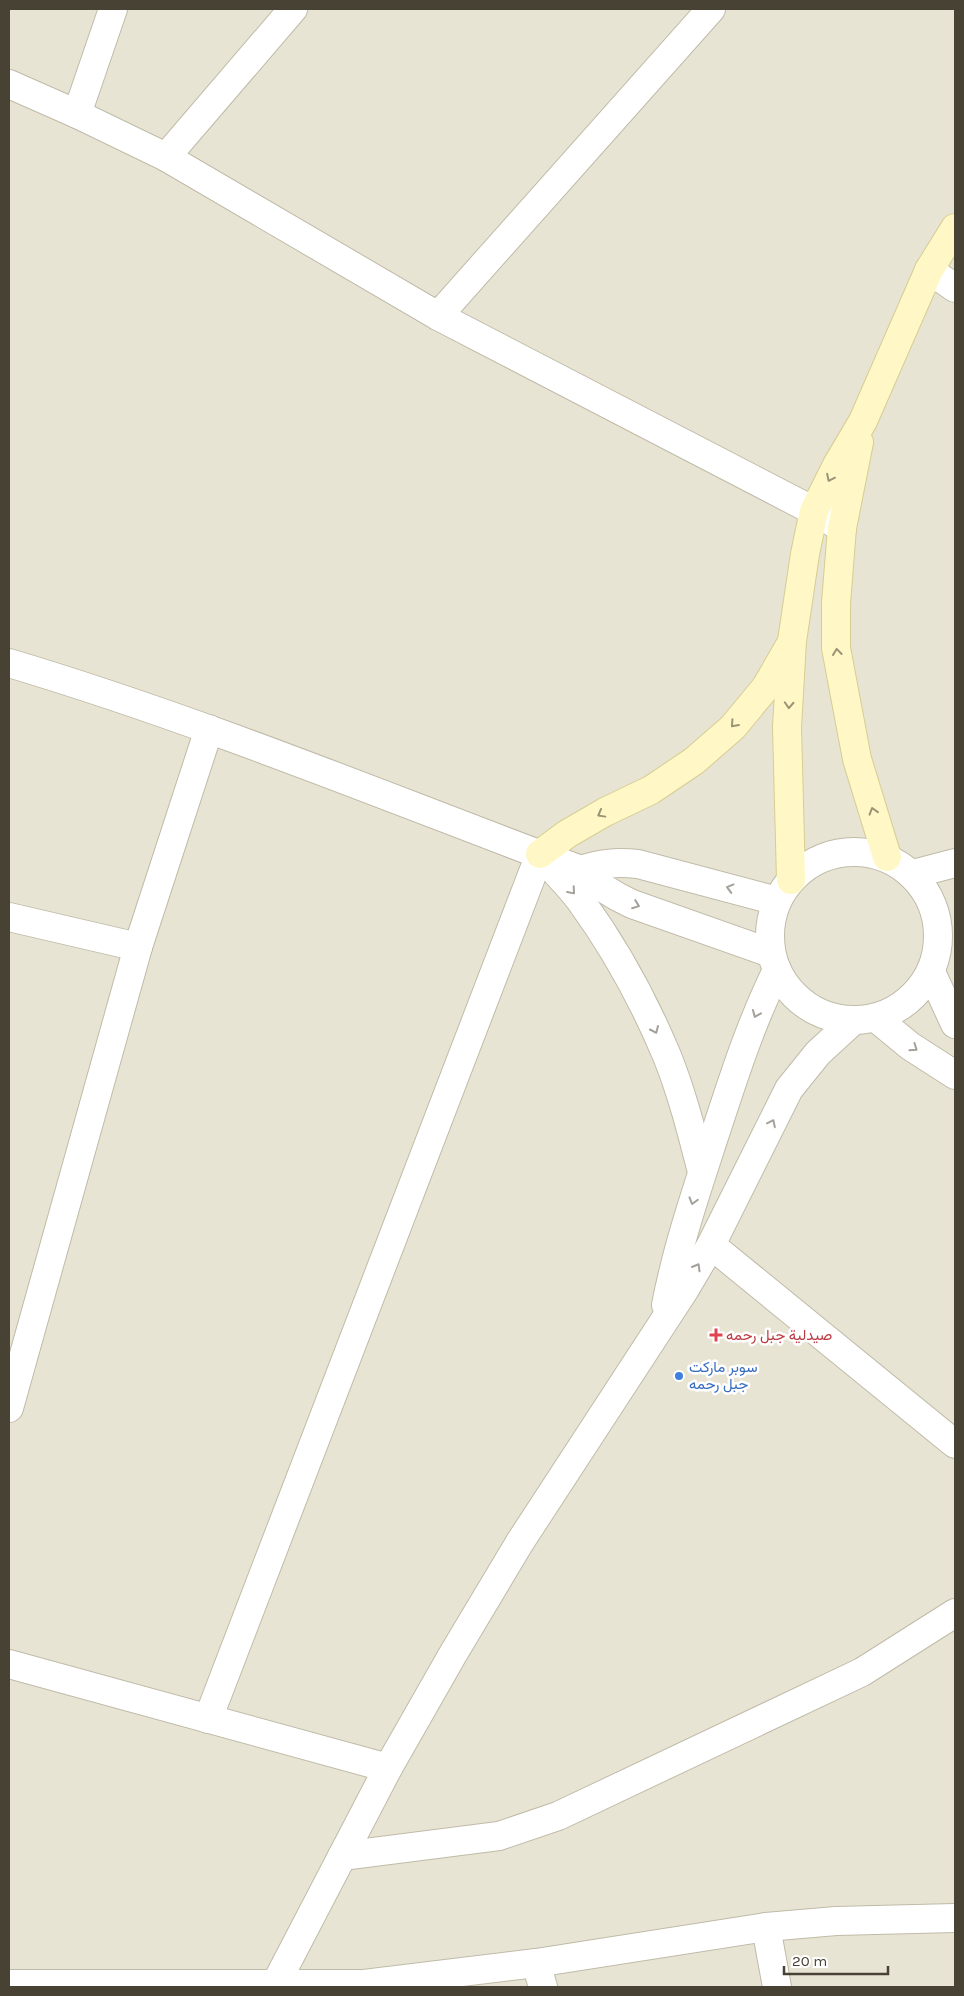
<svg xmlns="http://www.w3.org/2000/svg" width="964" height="1996" font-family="Karla,Vazirmatn,sans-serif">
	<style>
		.residential { fill: #e8e4d4 }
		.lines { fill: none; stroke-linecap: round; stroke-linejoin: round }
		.street-casing { stroke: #c0bba8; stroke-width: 30 }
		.secondary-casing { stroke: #d7cd93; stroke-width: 30 }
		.street { stroke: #fff; stroke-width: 28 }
		.secondary { stroke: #fff8c6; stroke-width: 28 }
		.oneway { stroke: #9a9476 }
		.oneway2 { stroke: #a4a09a }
		.health-dot { fill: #e0444e; stroke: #fff; stroke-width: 2 }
		.shop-dot { fill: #3f7fe0; stroke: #fff; stroke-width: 2 }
		.labels { text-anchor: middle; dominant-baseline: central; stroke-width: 5; stroke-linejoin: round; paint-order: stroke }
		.health-label { font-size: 15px; fill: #be3a42; stroke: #fff; text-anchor: start }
		.shop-label { font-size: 15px; fill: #366cbe; stroke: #fff; text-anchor: start }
	</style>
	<rect width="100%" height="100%" fill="#f4f2e6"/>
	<rect class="residential" x="9" y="9" width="946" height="1978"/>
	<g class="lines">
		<g class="street-casing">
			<g id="street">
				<path d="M 9,84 L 77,114 L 113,9"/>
				<path d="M 77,114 L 166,157 L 438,316 L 814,511 L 842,528"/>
				<path d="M 166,157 L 293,9"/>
				<path d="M 929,270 L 955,288"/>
				<path d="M 438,316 L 711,9"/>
				<path d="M 9,663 C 203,721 391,799 581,870 C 597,885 612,895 632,904 L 771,953"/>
				<circle cx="854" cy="936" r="84"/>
				<path d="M 581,870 C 601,863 617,862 638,864 L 777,901"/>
				<path d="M 913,874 L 955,863"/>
				<path d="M 9,917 L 138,947"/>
				<path d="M 931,972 L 955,1024"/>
				<path d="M 876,1018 L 910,1046 L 955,1075"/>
				<path d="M 711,1245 L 955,1444"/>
				<path d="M 666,1305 C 677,1248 696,1192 714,1137 C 733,1079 750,1025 777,970"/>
				<path d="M 9,1408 L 138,947 L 209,729"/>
				<path d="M 9,1664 L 388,1768"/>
				<path d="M 208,1719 L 540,854 C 553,870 568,884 580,900 C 615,948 644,1001 667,1056 C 682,1093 692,1133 702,1172"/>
				<path d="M 342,1856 L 499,1836 L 558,1816 L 862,1672 L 955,1613"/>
				<path d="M 766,1927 L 777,1987"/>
				<path d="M 536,1963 L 543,1987"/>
				<path d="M 9,1984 L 364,1984 L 536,1963 L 766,1927 L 836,1921 L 955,1918"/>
				<path d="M 274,1987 L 388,1768 L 453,1654 L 520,1542 L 685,1289 L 711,1245 L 789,1089 L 818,1053 L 854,1020"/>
			</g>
		</g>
		<g class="secondary-casing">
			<g id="secondary">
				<path d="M 859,442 L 842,528 L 836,603 L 836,648 L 857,759 L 887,857"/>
				<path d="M 540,854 L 567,834 L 605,812 L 651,790 L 694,761 L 733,727 L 766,687 L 789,647"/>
				<path d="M 791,880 L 787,727 L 792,641 L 805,554 L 814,511 L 837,465 L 863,421 L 929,270 L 955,228"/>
			</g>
		</g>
		<use href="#street" class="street"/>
		<use href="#secondary" class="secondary"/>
	</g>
	<defs><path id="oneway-chevron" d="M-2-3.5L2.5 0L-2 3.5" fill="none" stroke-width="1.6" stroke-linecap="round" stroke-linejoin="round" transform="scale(1.25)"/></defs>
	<g class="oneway">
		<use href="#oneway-chevron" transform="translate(830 478) rotate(116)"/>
		<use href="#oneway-chevron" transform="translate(837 652) rotate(-97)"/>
		<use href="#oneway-chevron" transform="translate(789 705) rotate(93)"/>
		<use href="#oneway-chevron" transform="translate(734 724) rotate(132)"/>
		<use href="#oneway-chevron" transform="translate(873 811) rotate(-107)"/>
		<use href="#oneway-chevron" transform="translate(601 814) rotate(151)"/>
	</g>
	<g class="oneway2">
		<use href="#oneway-chevron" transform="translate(730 888) rotate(-165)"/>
		<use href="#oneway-chevron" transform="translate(572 891) rotate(49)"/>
		<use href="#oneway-chevron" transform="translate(636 905) rotate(21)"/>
		<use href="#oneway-chevron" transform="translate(756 1014) rotate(113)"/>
		<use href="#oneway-chevron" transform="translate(655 1030) rotate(66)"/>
		<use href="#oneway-chevron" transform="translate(914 1048) rotate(35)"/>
		<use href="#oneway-chevron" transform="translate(772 1123) rotate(-64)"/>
		<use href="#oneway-chevron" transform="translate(693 1201) rotate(106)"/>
		<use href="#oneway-chevron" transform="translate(697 1267) rotate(-60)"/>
	</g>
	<path class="health-dot" d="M713.5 1327.5h5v5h5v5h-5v5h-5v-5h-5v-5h5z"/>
	<circle class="shop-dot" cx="679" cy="1376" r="5"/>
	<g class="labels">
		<g class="health-label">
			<text x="726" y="1335">صيدلية جبل رحمه</text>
		</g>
		<g class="shop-label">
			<text x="689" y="1367">سوبر ماركت<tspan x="689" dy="17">جبل رحمه</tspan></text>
		</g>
	</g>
	<rect width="964" height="1996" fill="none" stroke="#484235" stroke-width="20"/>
	<path d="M784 1966v8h104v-8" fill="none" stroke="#484235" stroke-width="2.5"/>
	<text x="792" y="1966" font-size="15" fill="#484235" stroke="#ffffff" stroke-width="4" paint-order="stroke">20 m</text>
</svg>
